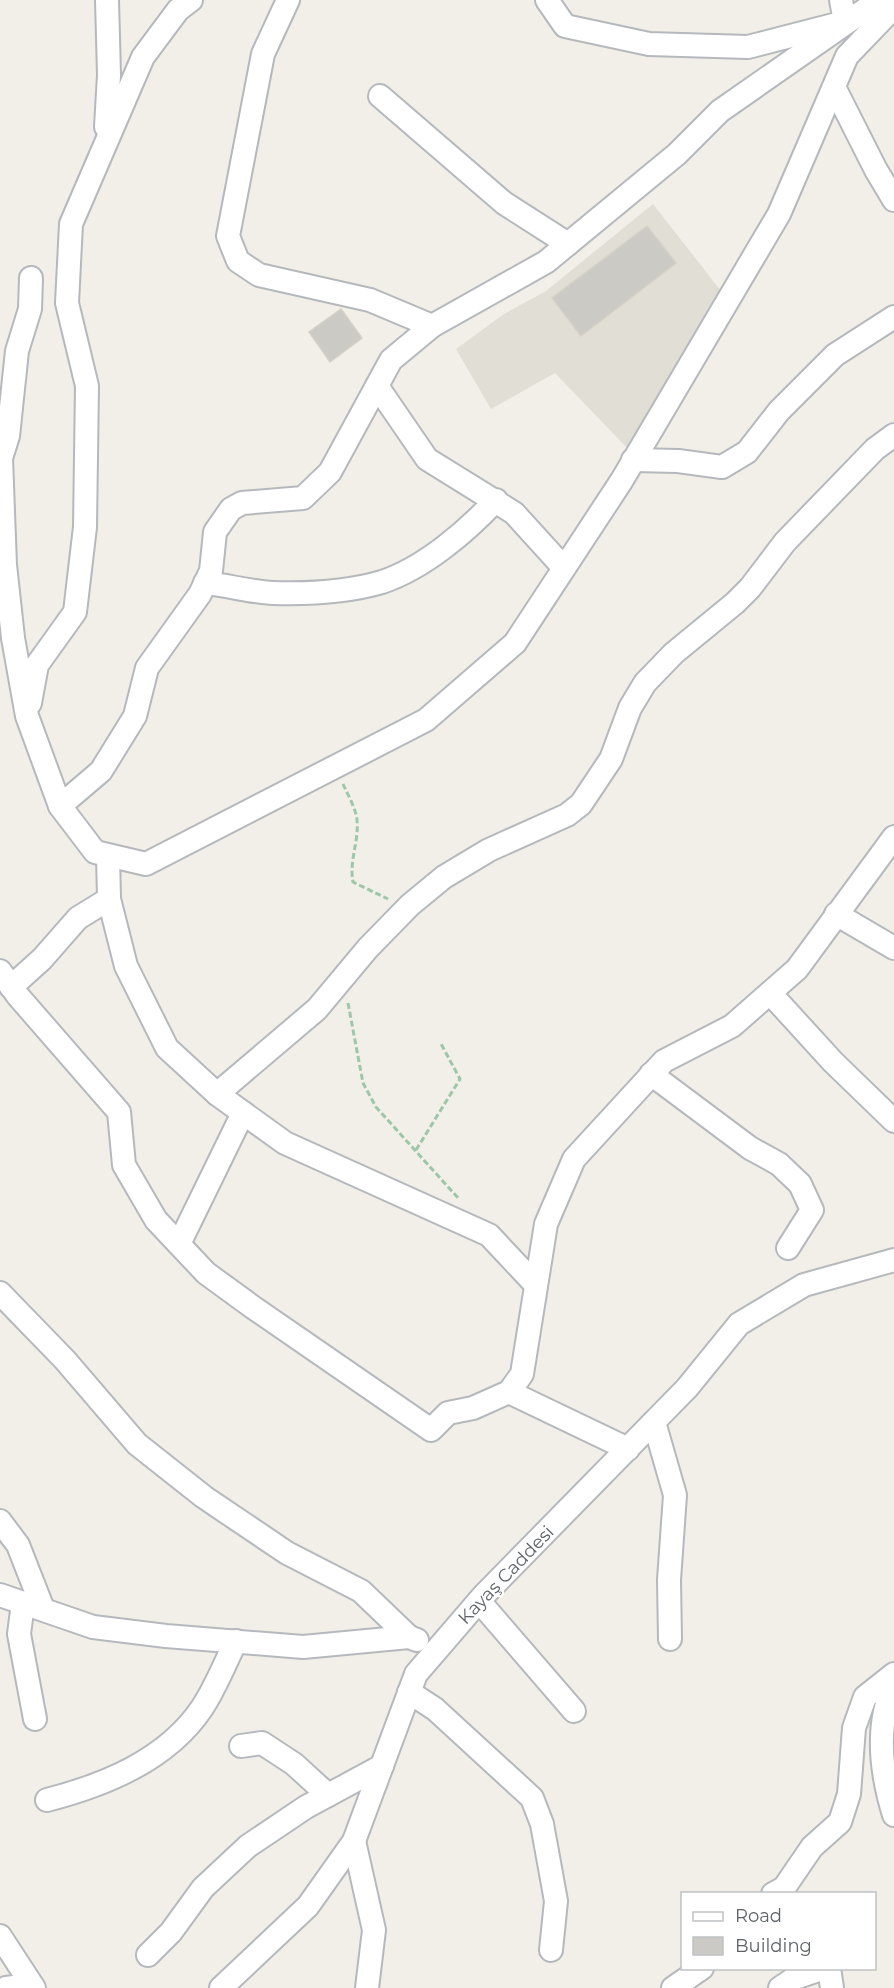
<svg xmlns="http://www.w3.org/2000/svg" width="894" height="1988" font-family="Montserrat,sans-serif">
	<style>
		.education { fill: #e1ded6 }
		.building { fill: #cccac5; stroke: #d6d1c6; stroke-width: 1.5 }
		.lines { fill: none; stroke-linecap: round; stroke-linejoin: round }
		.minor-casing { stroke: #b5b8bc; stroke-width: 26 }
		.path { stroke: #9cc7a9; stroke-width: 3; stroke-dasharray: 6 3; stroke-linecap: butt }
		.minor { stroke: #fff; stroke-width: 22 }
		.labels { text-anchor: middle; dominant-baseline: central; stroke-width: 4.5; stroke-linejoin: round; paint-order: stroke }
		.street-label { font-size: 18px; fill: #5f6368; stroke: #fff }
	</style>
	<rect width="100%" height="100%" fill="#f1efe8"/>
	<path class="education" d="M 653,204 L 721,291 L 630,451 L 555,373 L 491,409 L 456,349 L 504,314 L 546,291 Z"/>
	<g class="building">
		<path d="M 647,226 L 676,263 L 581,336 L 552,298 Z"/>
		<path d="M 341,309 L 362,338 L 330,362 L 309,332 Z"/>
	</g>
	<g class="lines">
		<g class="minor-casing">
			<g id="minor">
				<path d="M 288,0 L 263,54 L 228,236 L 238,261 L 259,275 L 370,300 L 432,326"/>
				<path d="M 547,0 L 565,26 L 649,44 L 748,47 L 845,22 L 841,0"/>
				<path d="M 834,87 L 876,170 L 894,200"/>
				<path d="M 380,96 L 504,203 L 568,244"/>
				<path d="M 106,127 L 109,75 L 107,0"/>
				<path d="M 31,278 L 30,309 L 17,351 L 8,436 L 1,458 L 5,565 L 13,638 L 27,716 L 60,806 L 95,852 L 146,864 L 426,720 L 515,643 L 622,480 L 779,214 L 847,56 L 894,7"/>
				<path d="M 377,386 L 427,459 L 514,513 L 564,568"/>
				<path d="M 633,460 L 678,461 L 722,467 L 747,452 L 779,411 L 835,355 L 894,317"/>
				<path d="M 205,583 C 227,585 250,592 273,593 C 307,594 348,592 382,582 C 424,568 466,532 496,500"/>
				<path d="M 30,703 L 37,665 L 75,612 L 85,527 L 87,386 L 67,303 L 71,224 L 143,57 L 178,10 L 191,0"/>
				<path d="M 60,806 L 101,771 L 135,716 L 147,668 L 200,594 L 211,571 L 215,532 L 231,509 L 242,503 L 303,498 L 330,472 L 391,360 L 432,326 L 546,262 L 677,154 L 720,111 L 879,0"/>
				<path d="M 108,856 L 109,899 L 126,966 L 167,1048 L 217,1094 L 285,1143 L 489,1235 L 536,1285"/>
				<path d="M 836,914 L 894,948"/>
				<path d="M 0,971 L 18,996 L 119,1112 L 124,1165 L 156,1220 L 206,1273 L 254,1308 L 431,1430 L 448,1413 L 473,1408 L 509,1392 L 522,1374 L 546,1224 L 574,1159 L 664,1061 L 732,1026 L 797,969 L 894,837"/>
				<path d="M 11,987 L 42,959 L 78,918 L 109,899"/>
				<path d="M 770,993 L 833,1062 L 894,1121"/>
				<path d="M 651,1074 L 750,1148 L 779,1164 L 800,1184 L 812,1210 L 788,1248"/>
				<path d="M 217,1094 L 317,1009 L 368,948 L 410,905 L 444,877 L 489,850 L 567,815 L 581,804 L 611,759 L 630,708 L 645,683 L 674,653 L 735,603 L 750,588 L 785,542 L 875,449 L 894,435"/>
				<path d="M 179,1244 L 243,1113"/>
				<path d="M 0,1293 L 65,1360 L 137,1444 L 204,1497 L 287,1553 L 361,1591 L 409,1637"/>
				<path d="M 509,1392 L 628,1449"/>
				<path d="M 654,1422 L 675,1495 L 669,1580 L 670,1639"/>
				<path d="M 0,1521 L 18,1545 L 43,1609"/>
				<path d="M 0,1595 L 93,1627 L 166,1636 L 303,1647 L 409,1637 L 417,1640"/>
				<path d="M 479,1601 L 574,1711"/>
				<path d="M 23,1603 L 19,1634 L 35,1719"/>
				<path d="M 894,1685 C 875,1725 881,1773 894,1815"/>
				<path d="M 409,1692 L 435,1709 L 532,1798 L 542,1824 L 556,1901 L 551,1950"/>
				<path d="M 241,1746 L 262,1743 L 294,1764 L 328,1795"/>
				<path d="M 47,1800 C 105,1785 167,1760 202,1708 C 216,1687 225,1663 236,1641"/>
				<path d="M 354,1841 L 374,1930 L 367,1988"/>
				<path d="M 773,1894 L 784,1888 L 812,1847 L 840,1822 L 849,1794 L 854,1728 L 865,1697 L 894,1674"/>
				<path d="M 0,1936 L 34,1988"/>
				<path d="M 148,1955 L 171,1932 L 203,1888 L 248,1846 L 306,1807 L 382,1766"/>
				<path d="M 829,1968 L 832,1988"/>
				<path d="M 6,1988 L 31,1985"/>
				<path d="M 221,1988 L 308,1906 L 354,1841 L 416,1674 L 484,1595 L 687,1388 L 739,1324 L 804,1285 L 894,1260"/>
				<path d="M 673,1988 L 702,1968"/>
				<path d="M 780,1988 L 795,1978 L 824,1968"/>
			</g>
		</g>
		<g class="path">
			<path d="M 343,784 C 348,795 356,809 357,820 C 359,842 349,860 353,882 L 388,899"/>
			<path d="M 348,1003 L 363,1083 L 376,1107 L 459,1199"/>
			<path d="M 416,1150 L 460,1079 L 440,1042"/>
		</g>
		<use href="#minor" class="minor"/>
	</g>
	<g class="labels">
		<g class="street-label">
			<text transform="translate(506 1575) rotate(-46)">Kayaş Caddesi</text>
		</g>
	</g>
	<rect x="681" y="1892" width="195" height="78" fill="#ffffff" stroke="#bfc1c3" stroke-width="1.5"/>
	<rect x="693" y="1912" width="30" height="9" fill="#ffffff" stroke="#bfc1c3" stroke-width="1.5"/>
	<text x="735" y="1922" font-size="18" fill="#5f6368">Road</text>
	<rect x="693" y="1937" width="30" height="18" fill="#cccac5" stroke="#bfc1c3" stroke-width="1.5"/>
	<text x="735" y="1952" font-size="18" fill="#5f6368">Building</text>
</svg>
